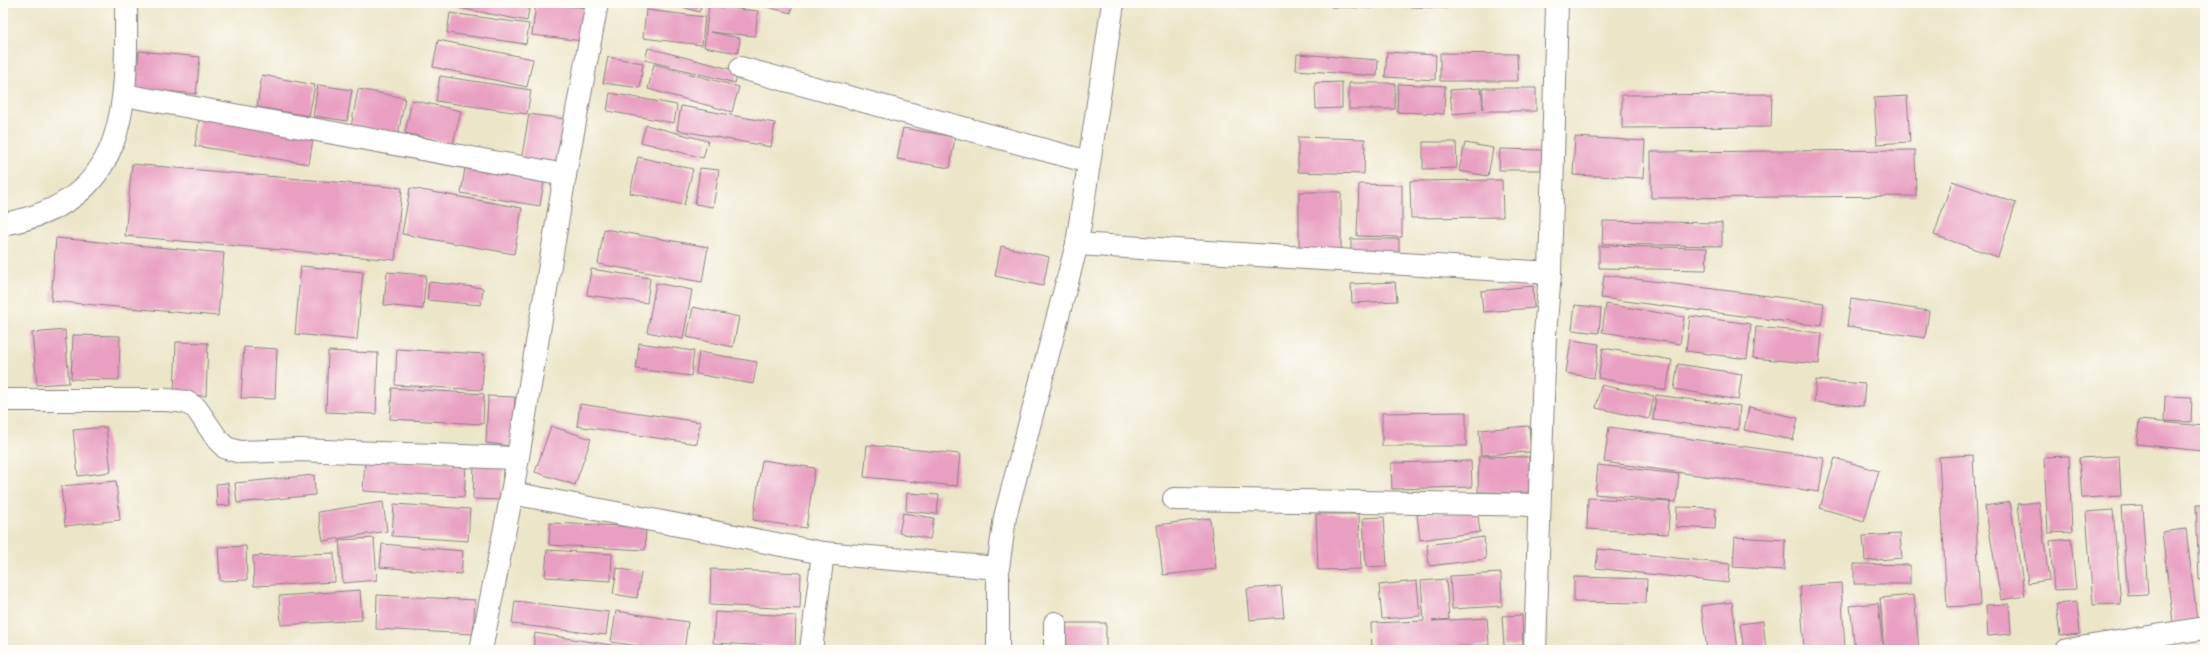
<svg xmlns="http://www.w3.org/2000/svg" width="2208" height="653" font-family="Dekko,sans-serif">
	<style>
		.building { fill: #e99fc1 }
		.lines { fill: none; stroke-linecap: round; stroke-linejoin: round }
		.minor-casing { stroke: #878482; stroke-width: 24 }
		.minor { stroke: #fff; stroke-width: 22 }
	</style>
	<rect width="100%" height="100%" fill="#fdfcf7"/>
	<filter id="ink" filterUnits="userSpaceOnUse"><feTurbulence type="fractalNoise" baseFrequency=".025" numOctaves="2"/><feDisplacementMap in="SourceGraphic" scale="8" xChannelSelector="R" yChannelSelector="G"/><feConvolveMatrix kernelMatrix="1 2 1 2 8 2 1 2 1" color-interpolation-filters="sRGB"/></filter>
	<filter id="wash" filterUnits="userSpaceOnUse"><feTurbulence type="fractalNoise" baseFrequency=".012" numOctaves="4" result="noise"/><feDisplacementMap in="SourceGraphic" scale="16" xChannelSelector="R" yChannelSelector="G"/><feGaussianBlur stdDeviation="0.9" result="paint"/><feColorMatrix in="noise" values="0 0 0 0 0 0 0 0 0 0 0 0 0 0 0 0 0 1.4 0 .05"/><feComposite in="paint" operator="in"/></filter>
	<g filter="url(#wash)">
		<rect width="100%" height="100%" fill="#ece6c9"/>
		<g id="blocks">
			<g class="building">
				<path d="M 460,3 L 530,3 L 527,21 L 459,8 Z"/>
				<path d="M 536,3 L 587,8 L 583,41 L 532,35 Z"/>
				<path d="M 669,3 L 702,3 L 699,12 Z"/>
				<path d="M 751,3 L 793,3 L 791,13 Z"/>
				<path d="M 1331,3 L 1372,3 L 1371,8 L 1331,7 Z"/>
				<path d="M 1382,3 L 1448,3 L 1448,8 L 1382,6 Z"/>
				<path d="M 709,6 L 758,11 L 755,36 L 710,32 L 740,38 L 738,53 L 704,47 Z"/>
				<path d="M 646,10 L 705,17 L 702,45 L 643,38 Z"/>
				<path d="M 450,13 L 529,24 L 526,44 L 447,33 Z"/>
				<path d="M 438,40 L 533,59 L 527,87 L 433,67 Z"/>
				<path d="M 648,48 L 738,71 L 735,83 L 645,60 Z"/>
				<path d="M 139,51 L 200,57 L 196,94 L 135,88 Z"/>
				<path d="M 1387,52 L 1436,55 L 1435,80 L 1385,77 Z"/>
				<path d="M 1440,53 L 1517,54 L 1518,81 L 1440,81 Z"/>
				<path d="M 1297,54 L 1378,60 L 1377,76 L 1296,70 Z"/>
				<path d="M 608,57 L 643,63 L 640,88 L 603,83 Z"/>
				<path d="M 654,64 L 739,87 L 732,112 L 648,89 Z"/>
				<path d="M 262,75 L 315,85 L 309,116 L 257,107 Z"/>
				<path d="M 440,76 L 531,90 L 527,114 L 436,101 Z"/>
				<path d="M 1342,82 L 1342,108 L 1316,109 L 1315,83 Z"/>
				<rect x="1349" y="83" width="46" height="26"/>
				<path d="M 1398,84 L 1445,86 L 1444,114 L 1397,112 Z"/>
				<path d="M 318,85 L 352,90 L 347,121 L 313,116 Z"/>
				<path d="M 1481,88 L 1483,109 L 1483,88 L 1536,88 L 1536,111 L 1484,111 L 1452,114 L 1450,90 Z"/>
				<path d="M 358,89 L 405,98 L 397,141 L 350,132 Z"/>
				<path d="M 610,93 L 677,105 L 674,123 L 607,111 Z"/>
				<path d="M 1772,94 L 1771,127 L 1622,128 L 1622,95 Z"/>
				<path d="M 1907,96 L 1910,142 L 1877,144 L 1874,98 Z"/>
				<path d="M 412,100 L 461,111 L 453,144 L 405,133 Z"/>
				<path d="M 681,106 L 775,123 L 771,147 L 677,130 Z"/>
				<path d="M 200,114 L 314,132 L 309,164 L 195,146 Z"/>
				<path d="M 529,114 L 565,119 L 558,167 L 521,161 Z"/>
				<path d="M 646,125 L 708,141 L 703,158 L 641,142 Z"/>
				<path d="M 903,128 L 955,137 L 950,168 L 897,159 Z"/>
				<path d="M 1298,137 L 1365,139 L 1364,174 L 1298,172 Z"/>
				<path d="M 1575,137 L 1645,141 L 1643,178 L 1573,175 Z"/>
				<path d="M 1423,142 L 1456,142 L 1457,168 L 1423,169 Z"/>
				<path d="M 1465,143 L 1493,148 L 1488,176 L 1459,171 Z"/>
				<path d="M 1500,149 L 1542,150 L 1541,170 L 1499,170 Z"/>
				<path d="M 1915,150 L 1916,196 L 1651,198 L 1651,152 Z"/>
				<path d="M 638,157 L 693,169 L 684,205 L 630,193 Z"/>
				<path d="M 466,162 L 545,175 L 540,206 L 461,193 Z"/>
				<path d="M 132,164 L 402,188 L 395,260 L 125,236 Z"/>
				<path d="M 700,168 L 719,170 L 713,207 L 695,204 Z"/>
				<path d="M 1502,180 L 1503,217 L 1411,218 L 1410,181 Z"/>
				<path d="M 1952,181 L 2016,203 L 1998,257 L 1934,235 Z"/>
				<path d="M 1359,184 L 1402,185 L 1402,237 L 1357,236 Z"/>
				<path d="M 410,188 L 522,208 L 514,254 L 402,234 Z"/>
				<path d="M 1299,192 L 1341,192 L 1341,255 L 1299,254 Z"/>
				<path d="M 1603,221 L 1722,223 L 1722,246 L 1602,244 Z"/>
				<path d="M 604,229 L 708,247 L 702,282 L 598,264 Z"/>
				<path d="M 56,238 L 224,253 L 218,316 L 51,301 Z"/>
				<rect x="1351" y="239" width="48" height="19"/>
				<path d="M 1001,246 L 1049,257 L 1043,286 L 995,276 Z"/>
				<path d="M 1599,246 L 1707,248 L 1706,270 L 1599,268 Z"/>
				<path d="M 301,266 L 363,272 L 357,340 L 295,334 Z"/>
				<path d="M 591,269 L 650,278 L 647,303 L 587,295 Z"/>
				<path d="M 387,272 L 426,275 L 423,309 L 384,305 Z"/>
				<path d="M 1604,275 L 1824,303 L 1821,326 L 1601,298 Z"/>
				<path d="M 429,282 L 483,288 L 481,305 L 427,300 Z"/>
				<path d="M 1395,282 L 1397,301 L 1352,303 L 1351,284 Z"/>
				<path d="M 656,283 L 692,290 L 683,339 L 647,332 Z"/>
				<path d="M 1533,286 L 1534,308 L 1483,312 L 1481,291 Z"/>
				<path d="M 1851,299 L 1929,311 L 1925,338 L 1847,326 Z"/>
				<path d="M 1606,304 L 1684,317 L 1680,344 L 1602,332 Z"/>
				<path d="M 1575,305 L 1601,308 L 1599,333 L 1572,330 Z"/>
				<path d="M 693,307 L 739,317 L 733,347 L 687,337 Z"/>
				<path d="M 1690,316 L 1751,324 L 1747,359 L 1686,351 Z"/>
				<path d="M 1756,327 L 1822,333 L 1819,364 L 1753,358 Z"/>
				<path d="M 65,330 L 69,383 L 37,385 L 32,333 Z"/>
				<path d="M 73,335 L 120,336 L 119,380 L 71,379 Z"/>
				<path d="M 1571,340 L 1599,344 L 1594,378 L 1566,373 Z"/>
				<path d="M 176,342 L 208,343 L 206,396 L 174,394 Z"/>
				<path d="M 639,343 L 694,351 L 691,376 L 636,369 Z"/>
				<path d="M 244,347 L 277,349 L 275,399 L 241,398 Z"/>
				<path d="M 1603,348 L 1672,360 L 1666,390 L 1598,378 Z"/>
				<path d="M 397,349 L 484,354 L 482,390 L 395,385 Z"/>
				<path d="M 328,351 L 378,353 L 376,414 L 326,412 Z"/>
				<path d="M 699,352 L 757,362 L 753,384 L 696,374 Z"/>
				<path d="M 1678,364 L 1742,374 L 1738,400 L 1674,389 Z"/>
				<path d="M 1816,380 L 1865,384 L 1863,406 L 1814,402 Z"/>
				<path d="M 1601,385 L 1654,396 L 1649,419 L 1596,408 Z"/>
				<path d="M 392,388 L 484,394 L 483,424 L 390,419 Z"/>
				<path d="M 1656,395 L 1740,406 L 1738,430 L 1653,420 Z"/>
				<path d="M 488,396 L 515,397 L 512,446 L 486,443 Z"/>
				<path d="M 2165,396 L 2192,397 L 2191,422 L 2164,421 Z"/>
				<path d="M 580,404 L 700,422 L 697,444 L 577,426 Z"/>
				<path d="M 1749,407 L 1798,418 L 1793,440 L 1744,430 Z"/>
				<path d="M 1466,412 L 1466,446 L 1382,446 L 1382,413 Z"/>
				<path d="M 2139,420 L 2204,426 L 2202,451 L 2137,444 Z"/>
				<path d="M 551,426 L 591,439 L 575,485 L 535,472 Z"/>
				<path d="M 1529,426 L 1531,452 L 1481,455 L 1479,430 Z"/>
				<path d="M 106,427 L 111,472 L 78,476 L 73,430 Z"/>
				<path d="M 1609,427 L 1824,458 L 1819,492 L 1604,462 Z"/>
				<path d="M 867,445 L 960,454 L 957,486 L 864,477 Z"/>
				<path d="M 1973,455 L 1980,605 L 1947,607 L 1939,457 Z"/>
				<path d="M 1479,456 L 1529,457 L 1529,493 L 1478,492 Z"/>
				<path d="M 2069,456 L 2072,532 L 2048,533 L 2044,457 Z"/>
				<path d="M 2119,456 L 2121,496 L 2082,498 L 2079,458 Z"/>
				<path d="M 1835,458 L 1879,471 L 1864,521 L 1820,508 Z"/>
				<path d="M 365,460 L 466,466 L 464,497 L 363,491 Z"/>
				<path d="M 762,460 L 815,468 L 806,528 L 753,520 Z"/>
				<path d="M 1471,461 L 1472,487 L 1392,489 L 1391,463 Z"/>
				<path d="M 474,464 L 503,464 L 502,500 L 473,499 Z"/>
				<path d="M 1598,465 L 1679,474 L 1676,502 L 1595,494 Z"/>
				<path d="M 314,475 L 315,495 L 237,503 L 235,483 Z"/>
				<path d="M 116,481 L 120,520 L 65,526 L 61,486 Z"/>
				<path d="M 228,483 L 230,505 L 217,506 L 216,484 Z"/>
				<path d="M 907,493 L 939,495 L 937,514 L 906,511 Z"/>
				<path d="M 1588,498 L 1670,502 L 1668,534 L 1587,529 Z"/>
				<path d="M 383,502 L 387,531 L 323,541 L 318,512 Z"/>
				<path d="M 2010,502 L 2025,596 L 2001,600 L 1985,506 Z"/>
				<path d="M 2039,502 L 2049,580 L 2028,583 L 2018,504 Z"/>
				<path d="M 394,504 L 470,509 L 468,541 L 392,536 Z"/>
				<path d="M 2142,505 L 2148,595 L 2128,596 L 2121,506 Z"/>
				<path d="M 2196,505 L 2205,505 L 2205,579 L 2199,580 Z"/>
				<path d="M 1677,507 L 1716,508 L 1715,529 L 1676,527 Z"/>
				<path d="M 1477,508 L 1480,532 L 1420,540 L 1417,515 Z"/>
				<path d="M 2113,510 L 2121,604 L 2093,605 L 2086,512 Z"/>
				<path d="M 903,513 L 934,518 L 930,539 L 899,533 Z"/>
				<path d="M 1316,514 L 1359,514 L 1361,569 L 1318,570 Z"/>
				<path d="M 1384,517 L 1387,566 L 1366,567 L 1363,518 Z"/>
				<path d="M 1210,518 L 1216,569 L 1163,575 L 1157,525 Z"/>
				<path d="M 550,523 L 646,527 L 645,550 L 549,545 Z"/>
				<path d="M 2186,529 L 2197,620 L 2173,622 L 2162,532 Z"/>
				<path d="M 1900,534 L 1902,558 L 1865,561 L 1863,536 Z"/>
				<path d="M 1484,537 L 1486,559 L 1429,566 L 1427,545 Z"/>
				<path d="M 1735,537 L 1785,540 L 1784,570 L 1733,567 Z"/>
				<path d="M 374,538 L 377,580 L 343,583 L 339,540 Z"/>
				<path d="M 2071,539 L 2076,589 L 2054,590 L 2050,541 Z"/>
				<path d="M 382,544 L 463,551 L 461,574 L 380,567 Z"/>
				<path d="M 246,546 L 247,580 L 220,581 L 218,547 Z"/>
				<path d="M 1598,549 L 1730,564 L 1728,583 L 1596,568 Z"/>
				<path d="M 547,550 L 612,554 L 611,581 L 545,577 Z"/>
				<path d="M 334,553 L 335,582 L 254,586 L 253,556 Z"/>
				<path d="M 1854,564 L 1910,565 L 1910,584 L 1854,584 Z"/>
				<path d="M 617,568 L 641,573 L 637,598 L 613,594 Z"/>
				<path d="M 711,569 L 801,573 L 800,609 L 710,605 Z"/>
				<path d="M 1501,573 L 1502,606 L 1452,609 L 1450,576 Z"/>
				<path d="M 1574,577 L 1647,579 L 1646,603 L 1574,602 Z"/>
				<path d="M 1446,579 L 1449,619 L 1432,621 L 1487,618 L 1489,645 L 1372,650 L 1371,623 L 1424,621 L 1421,581 Z"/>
				<path d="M 1417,581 L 1420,616 L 1382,619 L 1379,585 Z"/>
				<path d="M 1841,583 L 1845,650 L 1804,650 L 1800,586 Z"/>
				<path d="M 1281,586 L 1284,617 L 1250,620 L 1247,589 Z"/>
				<path d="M 360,590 L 362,620 L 281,625 L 279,596 Z"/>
				<path d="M 377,595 L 475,600 L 473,634 L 376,629 Z"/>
				<path d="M 1914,595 L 1919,650 L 1884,650 L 1880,598 Z"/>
				<path d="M 515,601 L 609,612 L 606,635 L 512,624 Z"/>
				<path d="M 1732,602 L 1738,650 L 1707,650 L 1701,606 Z"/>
				<path d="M 2077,602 L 2080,634 L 2060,636 L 2056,604 Z"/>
				<path d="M 1878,603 L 1883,650 L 1855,650 L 1850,606 Z"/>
				<path d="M 2009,604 L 2011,634 L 1988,636 L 1986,605 Z"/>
				<path d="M 616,611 L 688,622 L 684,650 L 665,650 L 611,642 Z"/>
				<path d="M 715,612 L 796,616 L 795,647 L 713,643 Z"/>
				<path d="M 1522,615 L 1523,645 L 1504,646 L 1502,616 Z"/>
				<path d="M 1763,621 L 1766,650 L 1744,650 L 1740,624 Z"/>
				<rect x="1063" y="623" width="43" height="27"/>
				<path d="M 535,633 L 636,649 L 635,650 L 533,650 Z"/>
			</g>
		</g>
	</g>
	<g filter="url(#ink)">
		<use href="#blocks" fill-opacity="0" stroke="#878482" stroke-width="1"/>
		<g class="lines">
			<g class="minor-casing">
				<g id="minor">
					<path d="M 741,68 L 1089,162"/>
					<path d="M 124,95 L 565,175"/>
					<path d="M 3,224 C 129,202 127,107 126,3"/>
					<path d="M 1077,244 L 1550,273"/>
					<path d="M 3,400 L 167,400 L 186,402 L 196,408 L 218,440 L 226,448 L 240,452 L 298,450 L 517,458"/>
					<path d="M 512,493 L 823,553 L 998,568 L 1005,517 L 1077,244 L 1113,3"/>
					<path d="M 1174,499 L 1539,505"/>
					<path d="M 998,568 L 998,650"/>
					<path d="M 1055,623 L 1055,650"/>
					<path d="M 481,650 L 512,493 L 565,175 L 597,3"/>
					<path d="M 811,650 L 823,553"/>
					<path d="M 1535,650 L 1545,334 L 1550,273 L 1557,3"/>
					<path d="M 2067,650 L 2205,628"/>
				</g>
			</g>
			<use href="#minor" class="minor"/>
		</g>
	</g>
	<rect width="2208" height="653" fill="none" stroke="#fdfcf7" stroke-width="16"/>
</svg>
